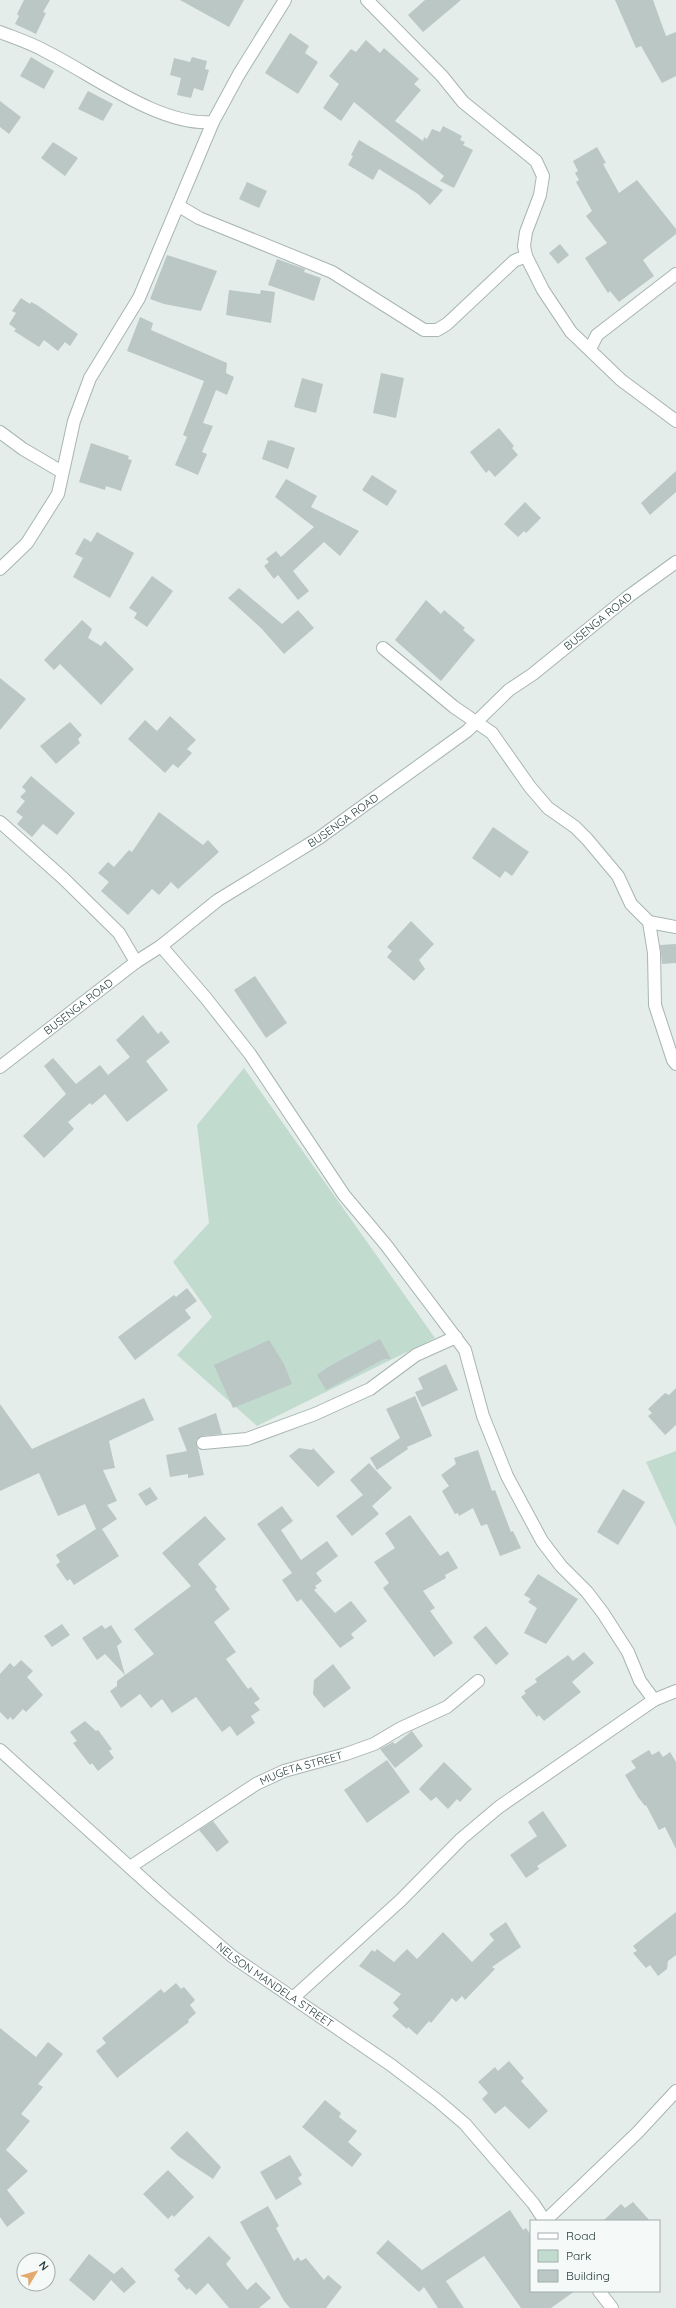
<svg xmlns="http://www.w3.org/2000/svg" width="676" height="2308" font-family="Quicksand,sans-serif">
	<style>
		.green { fill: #c1dbcf }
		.building { fill: #bbc7c5 }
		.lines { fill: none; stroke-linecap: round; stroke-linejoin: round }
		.minor-casing { stroke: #a8b5b3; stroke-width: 14 }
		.minor { stroke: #fff; stroke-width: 12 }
		.labels { text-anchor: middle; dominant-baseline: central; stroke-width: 3; stroke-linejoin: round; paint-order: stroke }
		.street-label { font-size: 11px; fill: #263d3c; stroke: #f5f9f8 }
	</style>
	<rect width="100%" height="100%" fill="#e5edeb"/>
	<g class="green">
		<path d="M 244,1068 L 435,1338 L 257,1426 L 177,1355 L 212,1317 L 173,1262 L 209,1223 L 197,1125 Z"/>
		<path d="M 676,1451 L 676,1527 L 646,1462 Z"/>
	</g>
	<g class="building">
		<path d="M 24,0 L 50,0 L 43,12 L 46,13 L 36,34 L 15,24 L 19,16 L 17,14 Z"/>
		<path d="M 180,0 L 244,0 L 229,27 Z"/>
		<path d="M 425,0 L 461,0 L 423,32 L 408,15 Z"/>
		<path d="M 615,0 L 653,0 L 666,36 L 676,32 L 676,76 L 662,83 L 641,46 L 636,48 Z"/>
		<path d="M 290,33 L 309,46 L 305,53 L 318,62 L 298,94 L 265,73 Z"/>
		<path d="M 366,40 L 380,53 L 384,48 L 419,79 L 414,84 L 421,90 L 395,121 L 423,141 L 424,137 L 427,139 L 432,129 L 440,132 L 443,126 L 462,136 L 460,140 L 465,142 L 463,145 L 473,150 L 454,188 L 440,181 L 444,176 L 354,102 L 341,121 L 323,108 L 339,84 L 329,76 L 351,49 L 356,52 Z"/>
		<path d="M 31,57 L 54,71 L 44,89 L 20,76 Z"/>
		<path d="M 192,57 L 207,61 L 205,69 L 209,70 L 203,91 L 194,88 L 191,98 L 177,95 L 181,78 L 170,75 L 174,58 L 190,62 Z"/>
		<path d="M 88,91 L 113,104 L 103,121 L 78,109 Z"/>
		<path d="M 0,101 L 21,117 L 9,134 L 0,127 Z"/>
		<path d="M 359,140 L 443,190 L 430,205 L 418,194 L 379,169 L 373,180 L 348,165 L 353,156 L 351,155 Z"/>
		<path d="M 53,142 L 78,158 L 65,176 L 41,158 Z"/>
		<path d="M 597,147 L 606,163 L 603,164 L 619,193 L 637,180 L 676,229 L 676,234 L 643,260 L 654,276 L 619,302 L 610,291 L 608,293 L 585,258 L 607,243 L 586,216 L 592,211 L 576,182 L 579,180 L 575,173 L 578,171 L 573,161 Z"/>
		<path d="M 247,182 L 267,191 L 259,208 L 239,199 Z"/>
		<path d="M 560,244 L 569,255 L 558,264 L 549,253 Z"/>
		<path d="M 167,255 L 217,271 L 201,311 L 164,304 L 150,299 Z"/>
		<path d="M 277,259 L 305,269 L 304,272 L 321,278 L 314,301 L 268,285 Z"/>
		<path d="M 229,290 L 260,294 L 261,290 L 275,292 L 271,323 L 226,315 Z"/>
		<path d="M 21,298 L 30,304 L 31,302 L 37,305 L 78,334 L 70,346 L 65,342 L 58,351 L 44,340 L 39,347 L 14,331 L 16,329 L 9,324 L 16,313 L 12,311 Z"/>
		<path d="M 140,317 L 153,323 L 151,330 L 227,363 L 226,373 L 234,377 L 227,395 L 216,390 L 203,423 L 213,426 L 202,452 L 207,454 L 198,475 L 175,465 L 187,437 L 183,435 L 204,381 L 127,351 Z"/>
		<path d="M 381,373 L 404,378 L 396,418 L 373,413 Z"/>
		<path d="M 302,378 L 323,384 L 316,413 L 294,407 Z"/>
		<path d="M 499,428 L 514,446 L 512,448 L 518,455 L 495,477 L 489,470 L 486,473 L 470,452 Z"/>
		<path d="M 268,440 L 270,441 L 271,440 L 295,448 L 288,469 L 262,459 Z"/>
		<path d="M 91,443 L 129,456 L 128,459 L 132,460 L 121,491 L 106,486 L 105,490 L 79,482 Z"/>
		<path d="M 676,471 L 676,492 L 650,515 L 641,503 Z"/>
		<path d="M 372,475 L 397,491 L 387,506 L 362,490 Z"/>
		<path d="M 286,479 L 317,496 L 311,507 L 359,531 L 340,556 L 324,542 L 293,571 L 309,591 L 298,600 L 278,575 L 274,579 L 264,566 L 269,562 L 266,559 L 276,551 L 281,557 L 314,527 L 275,497 Z"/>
		<path d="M 525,502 L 541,518 L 526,533 L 524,531 L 518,537 L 504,524 Z"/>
		<path d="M 97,532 L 134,553 L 110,598 L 73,577 L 83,558 L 75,554 L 84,538 L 91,542 Z"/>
		<path d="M 152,576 L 173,591 L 147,627 L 134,618 L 137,613 L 129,608 Z"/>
		<path d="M 239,588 L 282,624 L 298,610 L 314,628 L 284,654 L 261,628 L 228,598 Z"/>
		<path d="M 426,600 L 441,614 L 444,610 L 465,628 L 463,630 L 475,640 L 441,681 L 395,640 Z"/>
		<path d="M 82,620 L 92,629 L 88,638 L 101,646 L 105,641 L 134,669 L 101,705 L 60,664 L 54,670 L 44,660 Z"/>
		<path d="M 0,678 L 26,699 L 0,730 Z"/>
		<path d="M 170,716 L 196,740 L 187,749 L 192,753 L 178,768 L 173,764 L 165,773 L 128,739 L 145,720 L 157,731 Z"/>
		<path d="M 70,722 L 82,735 L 78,739 L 80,743 L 56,764 L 40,746 Z"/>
		<path d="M 31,776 L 75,813 L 57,835 L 43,824 L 32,837 L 17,824 L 23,817 L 16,812 L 25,801 L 20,797 L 26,791 L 22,787 Z"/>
		<path d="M 159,812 L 203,845 L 208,840 L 219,852 L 178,889 L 171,882 L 159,895 L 152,889 L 128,915 L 101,891 L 109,882 L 98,873 L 108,862 L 114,867 L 129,850 L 132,852 Z"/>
		<path d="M 493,827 L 529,852 L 512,876 L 505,871 L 500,878 L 472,858 Z"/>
		<path d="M 411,921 L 434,944 L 419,960 L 425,969 L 414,981 L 387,957 L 392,951 L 387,947 Z"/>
		<path d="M 676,944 L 676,963 L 662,964 L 660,945 Z"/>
		<path d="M 255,976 L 287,1023 L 266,1038 L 234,990 Z"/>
		<path d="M 143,1015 L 158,1034 L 161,1031 L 170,1042 L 146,1061 L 168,1090 L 127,1122 L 105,1094 L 92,1105 L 90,1103 L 68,1122 L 74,1129 L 44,1158 L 23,1136 L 66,1094 L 44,1066 L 53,1058 L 76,1084 L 100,1065 L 108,1075 L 130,1057 L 116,1040 Z"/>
		<path d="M 187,1288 L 197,1301 L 185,1310 L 191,1318 L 135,1360 L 118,1337 L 174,1295 L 176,1297 Z"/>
		<path d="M 380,1339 L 391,1359 L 384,1359 L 326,1390 L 317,1375 L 328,1367 Z"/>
		<path d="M 269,1340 L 284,1364 L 292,1384 L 233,1408 L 214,1365 Z"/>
		<path d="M 446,1364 L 458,1390 L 422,1407 L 415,1392 L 423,1389 L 418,1378 Z"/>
		<path d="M 676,1388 L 676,1425 L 665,1435 L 648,1416 L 652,1413 L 648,1409 L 665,1393 L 669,1395 Z"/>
		<path d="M 415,1396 L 432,1436 L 407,1447 L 408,1449 L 377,1470 L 370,1458 L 400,1438 L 386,1409 Z"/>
		<path d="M 144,1398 L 154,1420 L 109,1441 L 115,1468 L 103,1470 L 117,1501 L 107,1505 L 117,1519 L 102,1529 L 119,1556 L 74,1585 L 70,1579 L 67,1581 L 56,1565 L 60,1562 L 56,1555 L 96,1529 L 85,1504 L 58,1516 L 39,1473 L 0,1491 L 0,1404 L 32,1449 Z"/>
		<path d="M 216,1413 L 222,1434 L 202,1436 L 196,1440 L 204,1475 L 188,1478 L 188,1474 L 170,1477 L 166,1455 L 187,1451 L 178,1428 Z"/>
		<path d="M 299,1448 L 312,1450 L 313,1448 L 335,1472 L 318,1487 L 289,1456 Z"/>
		<path d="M 478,1450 L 492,1491 L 495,1490 L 511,1532 L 513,1531 L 521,1548 L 500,1556 L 487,1524 L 481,1526 L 473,1508 L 459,1516 L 458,1513 L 455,1514 L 442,1491 L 449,1486 L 441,1475 L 456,1464 L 454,1458 Z"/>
		<path d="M 369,1463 L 392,1488 L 372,1506 L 379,1514 L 352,1536 L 336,1516 L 363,1495 L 350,1480 Z"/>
		<path d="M 150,1487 L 158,1499 L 146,1506 L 138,1494 Z"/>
		<path d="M 623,1489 L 645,1502 L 618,1545 L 597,1532 Z"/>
		<path d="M 282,1506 L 293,1521 L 281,1530 L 301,1560 L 327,1541 L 338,1556 L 316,1573 L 322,1581 L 315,1586 L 317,1588 L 314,1590 L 335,1613 L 351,1601 L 367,1621 L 351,1634 L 354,1638 L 340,1648 L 301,1599 L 297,1602 L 282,1580 L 292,1573 L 257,1524 Z"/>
		<path d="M 410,1515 L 440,1556 L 448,1551 L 458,1568 L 445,1575 L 446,1578 L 423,1591 L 435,1608 L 430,1611 L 453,1643 L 434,1657 L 383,1588 L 389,1583 L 374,1562 L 395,1548 L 385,1533 Z"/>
		<path d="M 205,1516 L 226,1539 L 198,1564 L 217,1587 L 215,1589 L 230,1609 L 214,1622 L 236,1652 L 226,1659 L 248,1689 L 251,1687 L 260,1699 L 254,1703 L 260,1710 L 251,1716 L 255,1723 L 237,1736 L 230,1726 L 222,1732 L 196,1697 L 172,1713 L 162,1699 L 151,1708 L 140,1694 L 121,1708 L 110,1691 L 117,1686 L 117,1681 L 125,1675 L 105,1654 L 97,1660 L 82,1638 L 102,1625 L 105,1629 L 111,1625 L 122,1642 L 117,1646 L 125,1675 L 154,1654 L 134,1629 L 191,1586 L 162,1553 Z"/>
		<path d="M 538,1574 L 578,1599 L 546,1644 L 524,1633 L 537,1608 L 528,1602 L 531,1599 L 524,1595 Z"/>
		<path d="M 62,1624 L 70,1635 L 52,1647 L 44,1636 Z"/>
		<path d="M 486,1626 L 509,1654 L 496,1665 L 473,1637 Z"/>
		<path d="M 584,1652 L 594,1663 L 572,1682 L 581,1692 L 544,1721 L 539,1715 L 537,1717 L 521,1697 L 526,1693 L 524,1691 L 537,1682 L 535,1679 L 568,1655 L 573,1661 Z"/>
		<path d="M 21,1660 L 33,1671 L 27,1677 L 43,1695 L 26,1712 L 23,1709 L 13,1720 L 10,1717 L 8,1720 L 0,1712 L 0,1674 L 10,1663 L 14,1667 Z"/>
		<path d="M 333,1664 L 351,1688 L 324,1708 L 313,1694 L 314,1680 Z"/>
		<path d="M 85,1721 L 96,1731 L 98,1730 L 112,1749 L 109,1751 L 114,1758 L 98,1771 L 92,1763 L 90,1765 L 73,1743 L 77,1741 L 70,1732 Z"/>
		<path d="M 412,1731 L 423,1746 L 395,1768 L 380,1749 L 393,1742 L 395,1744 Z"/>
		<path d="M 649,1750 L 652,1755 L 659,1751 L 663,1757 L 670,1752 L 676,1762 L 676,1849 L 665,1827 L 659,1830 L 646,1805 L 645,1806 L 638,1797 L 625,1775 L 636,1768 L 631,1761 Z"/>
		<path d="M 387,1760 L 410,1792 L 367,1823 L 344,1790 Z"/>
		<path d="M 444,1762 L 472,1789 L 460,1802 L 457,1799 L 448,1809 L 436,1797 L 431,1801 L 419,1789 Z"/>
		<path d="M 543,1811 L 567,1846 L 537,1866 L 539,1869 L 526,1878 L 510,1855 L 537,1836 L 528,1822 Z"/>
		<path d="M 213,1821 L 229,1842 L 217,1852 L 199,1830 Z"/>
		<path d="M 676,1912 L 676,1955 L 668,1961 L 667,1969 L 658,1976 L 650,1965 L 646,1968 L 633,1953 L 637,1951 L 633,1946 Z"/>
		<path d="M 506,1922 L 521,1947 L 492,1967 L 495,1969 L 465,2000 L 462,1996 L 456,2002 L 452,1998 L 431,2023 L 429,2021 L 417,2035 L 408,2027 L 407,2029 L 392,2016 L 399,2009 L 393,2003 L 401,1994 L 359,1966 L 372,1950 L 375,1952 L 377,1949 L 394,1962 L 407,1949 L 417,1959 L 443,1932 L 472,1962 L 494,1940 L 489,1934 Z"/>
		<path d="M 176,1983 L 181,1989 L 184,1987 L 195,2000 L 190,2005 L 196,2013 L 188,2020 L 189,2022 L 117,2078 L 96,2051 L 106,2043 L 102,2038 L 161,1989 L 164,1993 Z"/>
		<path d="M 0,2028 L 36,2057 L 48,2042 L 63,2054 L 38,2084 L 43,2087 L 21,2114 L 30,2121 L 6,2150 L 28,2171 L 7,2190 L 25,2213 L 7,2227 L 0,2217 Z"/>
		<path d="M 509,2061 L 524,2078 L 521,2081 L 548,2111 L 529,2129 L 505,2106 L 495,2114 L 482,2099 L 488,2093 L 478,2082 L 495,2067 L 498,2071 Z"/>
		<path d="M 325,2100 L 341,2113 L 339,2117 L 357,2131 L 348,2142 L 362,2154 L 352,2167 L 302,2127 Z"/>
		<path d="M 187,2131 L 221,2167 L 213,2179 L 178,2156 L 170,2148 Z"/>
		<path d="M 290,2155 L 302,2175 L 298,2178 L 302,2184 L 276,2200 L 260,2172 Z"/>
		<path d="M 168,2170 L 194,2197 L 174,2217 L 172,2215 L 168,2219 L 143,2194 Z"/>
		<path d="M 633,2202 L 650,2221 L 603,2221 L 621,2204 L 625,2208 Z"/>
		<path d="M 268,2206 L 279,2226 L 276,2228 L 294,2261 L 298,2257 L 301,2261 L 306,2258 L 324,2280 L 328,2275 L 342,2287 L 326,2308 L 290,2308 L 284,2301 L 240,2222 Z"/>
		<path d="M 510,2210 L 523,2230 L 526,2228 L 531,2235 L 531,2291 L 575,2291 L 551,2308 L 521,2308 L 484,2256 L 446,2281 L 464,2308 L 438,2308 L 424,2287 L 419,2292 L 376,2253 L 388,2240 L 422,2270 Z"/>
		<path d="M 209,2236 L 231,2258 L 226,2264 L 247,2290 L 256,2282 L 271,2298 L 259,2308 L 229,2308 L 208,2283 L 196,2295 L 189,2288 L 187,2290 L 177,2279 L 180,2276 L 174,2270 Z"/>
		<path d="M 89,2254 L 114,2274 L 122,2267 L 136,2282 L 124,2293 L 111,2280 L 94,2301 L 69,2280 Z"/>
	</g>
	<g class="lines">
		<g class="minor-casing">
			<g id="minor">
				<path d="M 367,0 L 442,76 L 463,102 L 536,161 L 543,176 L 540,195 L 526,232 L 524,246 L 526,256 L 543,290 L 571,332 L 621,380 L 676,421"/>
				<path d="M 0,32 C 15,38 31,43 45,51 C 92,74 160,127 213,122"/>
				<path d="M 179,206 L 199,218 L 332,272 L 424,330 L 437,330 L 447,324 L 514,261 L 526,256"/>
				<path d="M 590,349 L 597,335 L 676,274"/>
				<path d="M 0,432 L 23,449 L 62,472"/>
				<path d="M 0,569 L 27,543 L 58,494 L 74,421 L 90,378 L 139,298 L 213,122 L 239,74 L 285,0"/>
				<path d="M 383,648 L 454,707 L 492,733 L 530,787 L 548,808 L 575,827 L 587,839 L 618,876 L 631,904 L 649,922 L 676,927"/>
				<path d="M 0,822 L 63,878 L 119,933 L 136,962"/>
				<path d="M 649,922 L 654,953 L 655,1005 L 673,1060 L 676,1064"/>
				<path d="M 161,946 L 205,997 L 250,1054 L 344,1195 L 386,1245 L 465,1350 L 483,1416 L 507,1476 L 542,1541 L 561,1566 L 587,1592 L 603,1613 L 628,1652 L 640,1681 L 654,1700"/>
				<path id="s1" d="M 0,1067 L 136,962 L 161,946 L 218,900 L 319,838 L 467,731 L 509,690 L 533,674 L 629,596 L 676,562"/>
				<path d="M 203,1443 L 247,1439 L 315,1414 L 370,1389 L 416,1355 L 456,1337"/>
				<path id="s2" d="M 0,1750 L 165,1899 L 233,1957 L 391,2065 L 437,2100 L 465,2124 L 533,2203 L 545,2221 L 637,2133 L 676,2091"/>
				<path id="s3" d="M 130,1867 L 256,1784 L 284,1771 L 346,1754 L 374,1744 L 401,1728 L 447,1707 L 478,1681"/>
				<path d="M 293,1998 L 401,1900 L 461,1839 L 499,1807 L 654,1700 L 676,1691"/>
				<path d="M 599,2291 L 612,2308"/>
			</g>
		</g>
		<use href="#minor" class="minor"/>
	</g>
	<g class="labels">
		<g class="street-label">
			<text stroke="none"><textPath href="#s1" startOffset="747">BUSENGA ROAD</textPath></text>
			<text stroke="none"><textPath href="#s1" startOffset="423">BUSENGA ROAD</textPath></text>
			<text stroke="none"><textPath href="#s1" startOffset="99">BUSENGA ROAD</textPath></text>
			<text stroke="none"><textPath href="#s3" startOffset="199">MUGETA STREET</textPath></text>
			<text stroke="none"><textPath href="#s2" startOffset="362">NELSON MANDELA STREET</textPath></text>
		</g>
	</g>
	<rect x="530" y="2220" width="130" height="72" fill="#f5f9f8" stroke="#a2aead"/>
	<rect x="538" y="2233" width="20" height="6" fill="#ffffff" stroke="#a2aead"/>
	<text x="566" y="2240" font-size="12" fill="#263d3c">Road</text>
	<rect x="538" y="2250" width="20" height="12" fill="#c1dbcf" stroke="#a2aead"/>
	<text x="566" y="2260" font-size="12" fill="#263d3c">Park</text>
	<rect x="538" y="2270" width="20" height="12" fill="#bbc7c5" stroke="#a2aead"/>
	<text x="566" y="2280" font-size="12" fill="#263d3c">Building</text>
	<g transform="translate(36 2272) rotate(52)"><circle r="19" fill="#f5f9f8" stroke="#a2aead"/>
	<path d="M0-3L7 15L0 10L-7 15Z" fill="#e2aa6e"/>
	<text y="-6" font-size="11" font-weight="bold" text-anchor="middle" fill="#263d3c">N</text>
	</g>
</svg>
